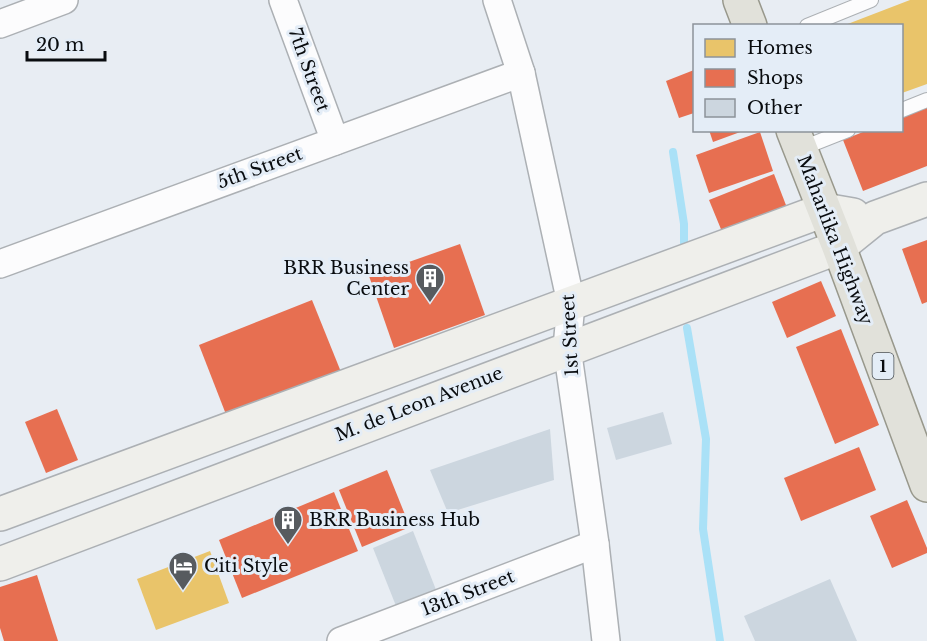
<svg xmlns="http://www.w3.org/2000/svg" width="927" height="641" font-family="'Libre Baskerville',serif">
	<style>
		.homes { fill: #e9c46a }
		.shops { fill: #e76f51 }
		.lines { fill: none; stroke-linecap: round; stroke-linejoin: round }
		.stream { stroke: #aae1f7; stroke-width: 8 }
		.building { fill: #ccd6df }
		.lane-casing { stroke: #acb0b4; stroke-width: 16 }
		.street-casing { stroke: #acb0b4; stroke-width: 30 }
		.secondary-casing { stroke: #acb0b4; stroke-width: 36 }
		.primary-casing { stroke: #98988c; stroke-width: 36 }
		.lane { stroke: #fcfcfd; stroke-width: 14 }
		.street { stroke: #fcfcfd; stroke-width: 27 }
		.secondary { stroke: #efefeb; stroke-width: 33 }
		.primary { stroke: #e1e1da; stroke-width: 33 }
		.labels { text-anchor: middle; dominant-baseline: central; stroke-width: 6; stroke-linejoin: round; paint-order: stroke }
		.shield { fill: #e4edf7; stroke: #4b5055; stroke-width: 1.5 }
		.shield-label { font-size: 16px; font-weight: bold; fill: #090c0f }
		.street-label { font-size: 18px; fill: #090c0f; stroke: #e4edf7 }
		.poi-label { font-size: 18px; fill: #090c0f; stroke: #e4edf7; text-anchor: start }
	</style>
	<rect width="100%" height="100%" fill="#e8edf3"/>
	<g class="homes">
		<path d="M 910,0 L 927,0 L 927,84 L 902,93 L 902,26 L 845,25 Z"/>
		<path d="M 210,551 L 229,603 L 156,630 L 137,579 Z"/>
	</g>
	<g class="shops">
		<path d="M 694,70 L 694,113 L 679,118 L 666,81 Z"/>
		<path d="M 927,107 L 927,166 L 863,191 L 843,140 L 868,130 L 902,130 L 902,117 Z"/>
		<path d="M 709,130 L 743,130 L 743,131 L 713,142 Z"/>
		<path d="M 760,132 L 773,171 L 709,193 L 696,155 Z"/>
		<path d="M 774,174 L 789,213 L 725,239 L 709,200 Z"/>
		<path d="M 927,240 L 927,302 L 922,304 L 902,249 Z"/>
		<path d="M 460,244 L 485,315 L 394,348 L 369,276 Z"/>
		<path d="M 821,281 L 836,316 L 787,338 L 772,302 Z"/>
		<path d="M 312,300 L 341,372 L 227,417 L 199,345 Z"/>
		<path d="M 841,329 L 879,425 L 835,444 L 796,347 Z"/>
		<path d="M 57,409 L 78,460 L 46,473 L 25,422 Z"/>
		<path d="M 859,447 L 876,490 L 801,521 L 784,478 Z"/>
		<path d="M 387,470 L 410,527 L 362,547 L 339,490 Z"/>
		<path d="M 334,492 L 358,551 L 242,598 L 219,540 Z"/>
		<path d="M 907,500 L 927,548 L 927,553 L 892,568 L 870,516 Z"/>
		<path d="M 37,575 L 58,641 L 4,641 L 0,628 L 0,587 Z"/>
	</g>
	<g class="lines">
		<g class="stream">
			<path d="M 673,152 L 684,224 L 684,245"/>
			<path d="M 687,328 L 706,439 L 703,529 L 720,641"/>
		</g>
	</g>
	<g class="building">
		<path d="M 663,412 L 672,444 L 616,460 L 607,428 Z"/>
		<path d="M 550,429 L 554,480 L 448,513 L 430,470 Z"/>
		<path d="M 413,531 L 440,600 L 400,616 L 373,548 Z"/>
		<path d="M 830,579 L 857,641 L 755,641 L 744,616 Z"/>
	</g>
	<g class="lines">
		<g class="lane-casing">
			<g id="lane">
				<path d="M 807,26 L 871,0"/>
				<path d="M 902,110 L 927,100"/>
				<path d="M 800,149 L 848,130"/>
			</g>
		</g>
		<g class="street-casing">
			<g id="street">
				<path d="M 283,0 L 335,141"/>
				<path d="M 497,0 L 521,73 L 571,303 L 567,348 L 595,544 L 606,641"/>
				<path d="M 0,24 L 64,0"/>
				<path d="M 0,264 L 521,73"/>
				<path d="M 341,641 L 595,544"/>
			</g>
		</g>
		<g class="secondary-casing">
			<g id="secondary">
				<path d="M 0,514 L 824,210 L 853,215"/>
				<path d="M 0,564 L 839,247 L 875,218 L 927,199"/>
			</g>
		</g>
		<g class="primary-casing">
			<g id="primary">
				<path d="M 740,0 L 750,26"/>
				<path d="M 793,130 L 839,247 L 927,485"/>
			</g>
		</g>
		<use href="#lane" class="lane"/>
		<use href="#street" class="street"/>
		<use href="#secondary" class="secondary"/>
		<use href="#primary" class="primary"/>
	</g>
	<defs>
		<g id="building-pin" transform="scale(1.5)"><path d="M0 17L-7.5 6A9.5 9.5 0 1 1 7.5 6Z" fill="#575b5f" stroke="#e4edf7"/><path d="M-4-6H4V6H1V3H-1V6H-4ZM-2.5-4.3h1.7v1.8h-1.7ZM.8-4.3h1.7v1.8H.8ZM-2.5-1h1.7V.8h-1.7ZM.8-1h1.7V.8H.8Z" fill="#fff"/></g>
		<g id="hotel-pin" transform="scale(1.5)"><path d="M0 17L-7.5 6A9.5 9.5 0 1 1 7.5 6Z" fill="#575b5f" stroke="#e4edf7"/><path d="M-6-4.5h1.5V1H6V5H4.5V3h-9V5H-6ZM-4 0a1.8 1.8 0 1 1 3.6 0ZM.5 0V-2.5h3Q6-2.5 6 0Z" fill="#fff"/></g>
	</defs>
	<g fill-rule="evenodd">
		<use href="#building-pin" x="430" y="278"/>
		<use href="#building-pin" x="288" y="520"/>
		<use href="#hotel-pin" x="183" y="566"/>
	</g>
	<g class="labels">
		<rect class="shield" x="872.5" y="353" width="21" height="26" rx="4.5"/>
		<g class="shield-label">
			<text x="883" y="366">1</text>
		</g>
		<g class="street-label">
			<text transform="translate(309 70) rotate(70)">7th Street</text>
			<text transform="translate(260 168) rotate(-20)">5th Street</text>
			<text transform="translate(835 240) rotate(69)">Maharlika Highway</text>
			<text transform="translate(570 335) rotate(-93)">1st Street</text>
			<text transform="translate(419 404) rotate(-21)">M. de Leon Avenue</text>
			<text transform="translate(468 593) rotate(-21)">13th Street</text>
		</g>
		<g class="poi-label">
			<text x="409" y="268" text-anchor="end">BRR Business<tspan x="409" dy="21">Center</tspan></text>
			<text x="309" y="520">BRR Business Hub</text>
			<text x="204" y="566">Citi Style</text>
		</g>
	</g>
	<rect x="693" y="24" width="210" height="108" fill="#e4edf7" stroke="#8c939a" stroke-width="1.5"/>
	<rect x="705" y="39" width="30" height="18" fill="#e9c46a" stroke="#8c939a" stroke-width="1.5"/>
	<text x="747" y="54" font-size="18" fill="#090c0f">Homes</text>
	<rect x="705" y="69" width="30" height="18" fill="#e76f51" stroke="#8c939a" stroke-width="1.5"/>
	<text x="747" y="84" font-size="18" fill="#090c0f">Shops</text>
	<rect x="705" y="99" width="30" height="18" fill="#ccd6df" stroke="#8c939a" stroke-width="1.5"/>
	<text x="747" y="114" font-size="18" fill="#090c0f">Other</text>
	<path d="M27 51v9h78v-9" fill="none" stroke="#090c0f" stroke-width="3"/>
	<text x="36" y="51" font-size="18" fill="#090c0f" stroke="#e4edf7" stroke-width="4.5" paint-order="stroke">20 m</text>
</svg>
